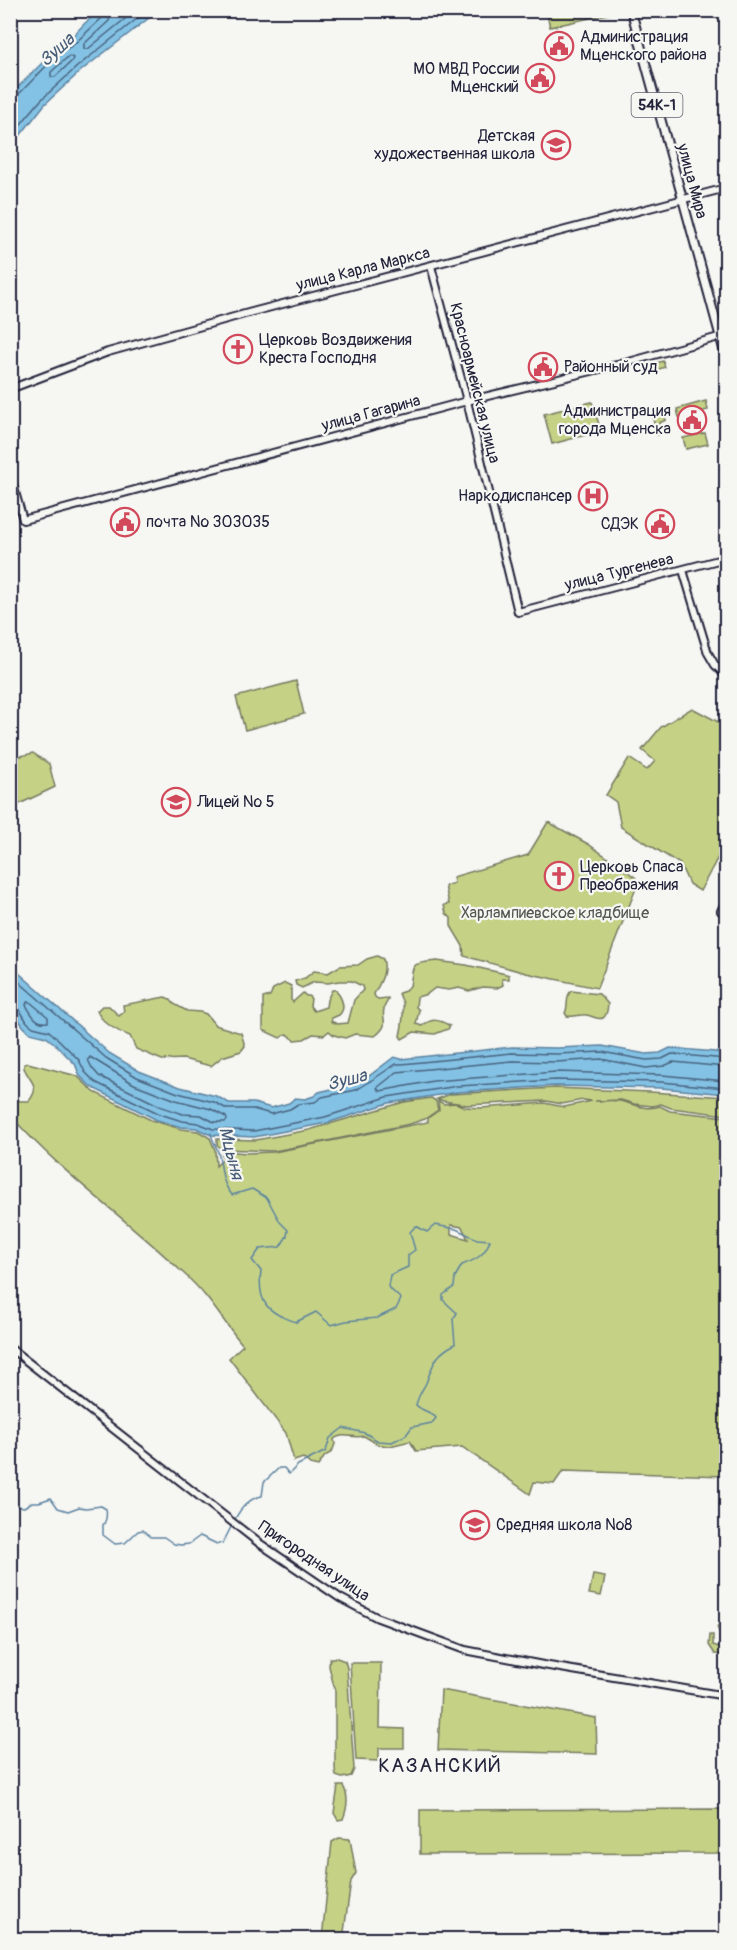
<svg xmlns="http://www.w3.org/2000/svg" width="737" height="1950" font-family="Pangolin,sans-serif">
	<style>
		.green { fill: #c5d286; stroke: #747a60; stroke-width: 1.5; fill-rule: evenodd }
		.water { fill: #83c2e4; stroke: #5c82a0; stroke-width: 1.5 }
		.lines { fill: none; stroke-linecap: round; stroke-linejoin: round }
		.shore { stroke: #49627f; stroke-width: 1.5 }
		.stream { stroke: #5c82a0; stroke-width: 1.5 }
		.secondary-casing { stroke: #22223b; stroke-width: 10 }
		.primary-casing { stroke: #22223b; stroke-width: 11 }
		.secondary { stroke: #f6f6f2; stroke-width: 6 }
		.primary { stroke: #f6f6f2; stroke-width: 7 }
		.labels { text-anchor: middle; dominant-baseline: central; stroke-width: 4.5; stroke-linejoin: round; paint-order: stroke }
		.shield { fill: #f6f6f2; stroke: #626272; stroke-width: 1.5 }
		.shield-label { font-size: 15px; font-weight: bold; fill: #22223b }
		.poi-label { font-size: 16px; fill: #22223b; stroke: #f6f6f2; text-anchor: start }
		.street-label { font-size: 16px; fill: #22223b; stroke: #f6f6f2 }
		.park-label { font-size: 16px; fill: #535752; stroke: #f6f6f2 }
		.water-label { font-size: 18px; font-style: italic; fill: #445a76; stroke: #f6f6f2 }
		.quarter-label { font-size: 20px; letter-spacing: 1.5px; fill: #22223b; stroke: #f6f6f2 }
	</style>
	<rect width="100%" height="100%" fill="#f6f6f2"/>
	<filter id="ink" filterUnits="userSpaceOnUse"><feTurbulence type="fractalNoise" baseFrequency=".0167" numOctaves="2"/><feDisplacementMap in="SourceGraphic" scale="12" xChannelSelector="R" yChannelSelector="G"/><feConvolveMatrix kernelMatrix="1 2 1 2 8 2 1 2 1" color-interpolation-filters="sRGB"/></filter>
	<g filter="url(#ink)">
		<g class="green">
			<path d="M 546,10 L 621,10 L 621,11 L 550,27 Z"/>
			<path d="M 663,361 L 665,367 L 644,374 L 642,367 Z"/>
			<path d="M 706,401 L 708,410 L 679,417 L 677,409 Z"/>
			<path d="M 592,402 L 601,431 L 552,444 L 544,414 Z"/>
			<path d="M 664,412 L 666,420 L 659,423 L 661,434 L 657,435 L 652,415 Z"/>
			<path d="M 705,433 L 708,444 L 686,449 L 683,438 Z"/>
			<path d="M 296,681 L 304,714 L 245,730 L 236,697 Z"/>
			<path d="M 692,708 L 726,726 L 726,842 L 700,891 L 689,884 L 680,864 L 621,827 L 616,802 L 606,795 L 629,758 L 647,770 L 655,761 L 642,750 L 661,727 Z"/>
			<path d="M 11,747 L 14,749 L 13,758 L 33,753 L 49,764 L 55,787 L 11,808 Z"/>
			<path d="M 548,822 L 588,844 L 635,877 L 638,883 L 597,988 L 526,973 L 464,956 L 463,946 L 451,926 L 451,918 L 446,913 L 444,905 L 449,904 L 445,886 L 454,883 L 453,877 L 528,855 Z"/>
			<path d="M 377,956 L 383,959 C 387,972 380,983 374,994 L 375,997 L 378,999 L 388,998 L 388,1000 C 387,1003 384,1005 384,1009 C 381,1020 391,1024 375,1036 L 355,1034 L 345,1038 L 334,1035 L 329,1031 L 324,1035 L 313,1034 L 304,1039 L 294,1040 L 289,1035 L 286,1034 L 280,1038 L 263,1030 L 263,998 L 270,996 L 273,989 L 285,983 L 291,986 L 291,1000 L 293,1002 L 303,993 L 306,996 L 309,996 L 311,999 L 310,1006 L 314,1011 L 326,1007 L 327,1000 L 332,990 L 336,990 C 341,997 347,1008 339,1015 L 332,1018 L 331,1021 L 337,1024 L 348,1023 L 354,1000 L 363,990 L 362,986 L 352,981 L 339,981 L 328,983 L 314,982 L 302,988 L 296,985 L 295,981 L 305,978 L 314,971 L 328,973 L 340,966 L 358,965 L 367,959 Z"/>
			<path d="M 437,961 L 466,965 L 506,974 L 509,975 L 509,979 L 502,979 L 503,985 L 497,988 L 483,987 L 469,991 L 459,988 L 449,990 L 435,988 L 427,994 L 417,997 L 416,1007 L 419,1010 L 416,1024 L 422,1026 C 432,1018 439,1019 450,1026 L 448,1029 L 435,1034 L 414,1032 L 402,1039 L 400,1036 C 402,1028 404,1012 403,1003 C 402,1000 400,997 399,993 L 405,991 L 410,986 C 414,962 410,964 437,961 Z"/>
			<path d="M 571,991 L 599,994 L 608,1004 C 606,1030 594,1013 582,1015 C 576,1015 573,1017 567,1016 L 565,1013 C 569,1006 565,996 571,991 Z"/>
			<path d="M 165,997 L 170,999 L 174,1004 L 187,1011 L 200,1012 L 206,1014 L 215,1025 L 241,1033 L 245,1046 L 241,1051 L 222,1057 L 211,1066 L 183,1059 L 162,1060 L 136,1049 L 130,1036 C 118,1032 102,1023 97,1011 L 102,1006 L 109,1006 L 119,1016 L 124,1012 L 123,1005 Z"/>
			<path d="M 28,1063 L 77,1076 L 94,1092 L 151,1120 L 181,1129 L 198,1131 L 205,1135 L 210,1138 L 215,1150 L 216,1166 L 224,1158 L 222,1155 L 224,1151 L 246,1153 L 274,1152 L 428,1122 L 428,1118 L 439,1110 L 438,1101 L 444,1104 L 456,1103 L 465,1107 L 481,1108 L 544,1103 L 564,1107 L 592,1101 L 583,1100 L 562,1104 L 546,1101 L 466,1105 C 456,1102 447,1103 437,1099 L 451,1094 L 555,1088 L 650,1092 L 726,1097 L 726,1115 L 671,1108 L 661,1104 L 652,1106 L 634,1104 L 621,1100 L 595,1101 C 603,1101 612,1100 620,1101 C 634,1104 645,1111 660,1106 L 670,1111 L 726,1117 L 726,1476 L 563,1471 L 554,1484 L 534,1482 L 530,1494 L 462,1447 L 416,1451 L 410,1441 L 390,1446 L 379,1445 L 364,1436 C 353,1439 344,1432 334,1439 L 335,1444 L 332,1452 L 325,1456 L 318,1466 L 310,1464 L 303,1458 L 294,1461 L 286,1433 L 229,1358 L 243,1345 C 230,1330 219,1313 207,1298 C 199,1288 190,1279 181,1271 C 126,1218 62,1174 11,1116 L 11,1096 L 20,1101 L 29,1101 C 41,1086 30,1082 24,1068 L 24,1064 ZM 451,1225 L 462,1227 L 468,1239 L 451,1234 Z"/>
			<path d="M 431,1098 L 436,1101 L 438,1110 L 425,1119 L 410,1124 L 322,1142 L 274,1151 L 222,1149 L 217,1145 L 217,1139 L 256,1140 L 309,1130 L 404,1102 Z"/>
			<path d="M 593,1575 L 605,1577 L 601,1596 L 589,1594 Z"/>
			<path d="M 721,1622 L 726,1622 L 726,1655 L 715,1654 L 709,1645 L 710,1635 L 713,1635 L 713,1645 L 719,1647 L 721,1637 L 717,1627 Z"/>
			<path d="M 330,1658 L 337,1658 L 345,1661 L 347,1668 L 354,1769 L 351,1776 L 342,1778 L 336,1776 L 335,1768 L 335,1691 L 329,1666 Z"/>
			<path d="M 350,1663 L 381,1663 L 380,1728 L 404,1729 L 404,1748 L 379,1748 L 379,1761 L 356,1760 Z"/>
			<path d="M 441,1690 L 596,1718 L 597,1754 L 438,1750 Z"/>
			<path d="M 338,1786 L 343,1786 C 349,1796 347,1809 343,1819 L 338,1820 L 334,1813 Z"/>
			<path d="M 726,1809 L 726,1853 L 420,1854 L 420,1810 Z"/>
			<path d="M 339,1838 L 350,1839 L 356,1873 L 351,1881 L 343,1939 L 322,1939 L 332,1842 Z"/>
		</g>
		<g class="water">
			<path d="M 102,10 L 158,11 L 82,70 L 45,104 L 11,147 L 11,94 L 56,49 L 69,40 L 85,23 Z"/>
			<path d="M 11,966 L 109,1053 L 139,1071 L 180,1087 L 216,1096 L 229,1103 L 254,1103 L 271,1108 L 289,1103 L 295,1098 L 305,1099 L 314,1096 L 319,1092 L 353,1084 L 369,1076 L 394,1057 L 401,1059 L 512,1047 L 557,1048 L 602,1046 L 646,1054 L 660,1053 L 670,1048 L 726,1053 L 726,1094 L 661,1088 L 556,1086 L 458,1092 L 389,1103 L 327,1123 L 254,1137 L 211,1135 L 196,1128 L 181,1127 L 157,1120 L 91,1087 L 80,1076 L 75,1064 L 54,1043 L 46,1037 L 30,1033 L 23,1026 L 13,1011 L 11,1009 Z"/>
		</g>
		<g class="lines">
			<g class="shore">
				<path d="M 112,10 L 109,21 L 84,44 L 84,49 L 88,49 L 136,10"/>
				<path d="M 69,56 L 73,58 L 72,61 L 55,77 L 51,77 L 51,72 Z"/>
				<path d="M 10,97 L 17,96 L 59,53 L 73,45 L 103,17 L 105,10"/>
				<path d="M 10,137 L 41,100 L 78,66 L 148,10"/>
				<path d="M 10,974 L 106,1058 L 137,1077 L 178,1093 L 214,1102 L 227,1109 L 253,1109 L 271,1114 L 290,1109 L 298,1104 L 315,1102 L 322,1097 L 356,1090 L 372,1080 L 396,1064 L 402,1064 L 512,1053 L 557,1054 L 602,1052 L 646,1060 L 662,1059 L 672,1054 L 726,1059"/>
				<path d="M 27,1002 L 30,1002 L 48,1017 L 48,1022 C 36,1024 32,1015 26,1005 Z"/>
				<path d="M 10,1004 L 18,1007 L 27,1022 L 33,1027 L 49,1031 L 58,1039 L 79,1060 L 85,1072 L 95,1082 L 160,1114 L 182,1121 L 198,1123 L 213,1129 L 254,1131 L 325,1117 L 387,1097 L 458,1086 L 556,1080 L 661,1082 L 726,1088"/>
				<path d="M 90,1057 L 134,1084 L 176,1100 L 211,1109 L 226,1117 L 227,1120 L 225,1122 L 214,1122 L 201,1115 L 183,1114 L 162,1107 L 99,1076 L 92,1068 L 88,1060 Z"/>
				<path d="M 726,1067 L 673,1062 L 664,1066 L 646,1068 L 601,1059 L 557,1062 L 512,1061 L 397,1072 L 377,1088 L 380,1091 L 433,1081 L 556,1072 L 662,1075 L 726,1081"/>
			</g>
			<g class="stream">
				<path d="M 211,1133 C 212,1141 216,1145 218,1152 C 223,1169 220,1181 232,1195 L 252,1189 L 267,1198 L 280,1222 L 288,1230 L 287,1236 L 280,1247 L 260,1249 L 252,1260 L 261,1271 C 257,1302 267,1313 296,1322 L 316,1312 L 331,1325 L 346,1321 L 377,1318 L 396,1309 L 401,1299 L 388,1287 L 390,1275 L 408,1267 L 408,1255 L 415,1250 L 410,1232 L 416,1226 L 427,1232 L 435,1225 L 456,1229 L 477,1239 L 490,1240 C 485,1255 476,1260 462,1265 L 455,1277 L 454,1287 L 443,1295 L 443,1300 L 457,1313 L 453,1319 L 455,1344 C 434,1355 434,1363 426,1383 C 422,1391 418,1396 416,1405 C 423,1412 431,1411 436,1418 L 432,1423 L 412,1427 L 406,1435 L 392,1442 L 378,1441 L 365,1433 L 343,1428 L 330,1438 L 326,1451 L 298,1465 L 289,1474 L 284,1468 L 279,1468 L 264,1482 L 262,1496 C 249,1498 240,1509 234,1521"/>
				<path d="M 10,1501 L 13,1500 L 18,1506 L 24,1507 L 32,1502 L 39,1502 L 51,1498 L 58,1508 L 68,1511 L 79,1507 L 86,1508 L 101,1506 L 106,1509 C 107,1515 107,1520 103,1525 L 103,1535 L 115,1544 L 125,1543 L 138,1531 L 143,1530 L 151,1537 L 164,1537 L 174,1544 L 181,1545 L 189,1544 L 200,1536 L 217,1544 L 223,1543 L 232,1525"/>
			</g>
			<g class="secondary-casing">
				<g id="secondary">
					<path d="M 431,266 L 467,401 L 518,612 L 726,558"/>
					<path d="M 10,389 L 108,352 L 252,312 L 726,188"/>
					<path d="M 10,474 L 23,520 L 467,401 L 629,362 L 726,335"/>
					<path d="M 683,570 L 708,653 L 715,665 L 726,676"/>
					<path d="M 726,901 L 721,911 L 726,915"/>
					<path d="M 10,1348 L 259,1543 L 340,1598 L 378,1618 L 465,1650 L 543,1665 L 726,1696"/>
				</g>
			</g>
			<g class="primary-casing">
				<path id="primary" d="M 631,10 L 726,358"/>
			</g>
			<use href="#secondary" class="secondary"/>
			<use href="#primary" class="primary"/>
		</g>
	</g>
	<defs>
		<g id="civic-ring" transform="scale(1.5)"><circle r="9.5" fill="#f6f6f2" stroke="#d1495b" stroke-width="1.5"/><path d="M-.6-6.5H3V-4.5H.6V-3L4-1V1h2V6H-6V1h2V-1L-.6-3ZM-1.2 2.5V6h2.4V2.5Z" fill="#d1495b"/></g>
		<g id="school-ring" transform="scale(1.5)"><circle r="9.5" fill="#f6f6f2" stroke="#d1495b" stroke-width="1.5"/><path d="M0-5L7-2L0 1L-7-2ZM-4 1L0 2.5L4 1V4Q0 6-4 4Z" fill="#d1495b"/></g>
		<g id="church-ring" transform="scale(1.5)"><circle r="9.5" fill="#f6f6f2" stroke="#d1495b" stroke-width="1.5"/><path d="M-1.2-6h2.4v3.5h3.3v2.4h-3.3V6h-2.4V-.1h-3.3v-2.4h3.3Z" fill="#d1495b"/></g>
		<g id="hospital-ring" transform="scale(1.5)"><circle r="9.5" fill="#f6f6f2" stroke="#d1495b" stroke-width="1.5"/><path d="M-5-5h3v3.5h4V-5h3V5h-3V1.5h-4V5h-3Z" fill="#d1495b"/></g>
	</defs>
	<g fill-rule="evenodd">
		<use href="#civic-ring" x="559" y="46"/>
		<use href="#civic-ring" x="540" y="78"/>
		<use href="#school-ring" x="556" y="145"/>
		<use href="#church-ring" x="238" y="349"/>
		<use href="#civic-ring" x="543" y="367"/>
		<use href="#civic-ring" x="692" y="420"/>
		<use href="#hospital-ring" x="593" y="496"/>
		<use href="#civic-ring" x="125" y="522"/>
		<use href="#civic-ring" x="660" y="524"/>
		<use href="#school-ring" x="176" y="802"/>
		<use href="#church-ring" x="559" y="876"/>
		<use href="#school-ring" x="475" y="1525"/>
	</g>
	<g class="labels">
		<rect class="shield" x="631.5" y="93" width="51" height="24" rx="4.5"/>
		<g class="shield-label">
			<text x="657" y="105">54К-1</text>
		</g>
		<g class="poi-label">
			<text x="580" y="37">Администрация<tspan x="580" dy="18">Мценского района</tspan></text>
			<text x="519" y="69" text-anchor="end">МО МВД России<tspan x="519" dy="18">Мценский</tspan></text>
			<text x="535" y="136" text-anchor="end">Детская<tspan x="535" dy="18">художественная школа</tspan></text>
			<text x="259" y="340">Церковь Воздвижения<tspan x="259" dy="18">Креста Господня</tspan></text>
			<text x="564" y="367">Районный суд</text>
			<text x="671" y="411" text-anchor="end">Администрация<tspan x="671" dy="18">города Мценска</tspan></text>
			<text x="572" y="496" text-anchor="end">Наркодиспансер</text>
			<text x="146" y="522">почта № 303035</text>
			<text x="639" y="524" text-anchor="end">СДЭК</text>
			<text x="197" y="802">Лицей № 5</text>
			<text x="580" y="867">Церковь Спаса<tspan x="580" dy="18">Преображения</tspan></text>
			<text x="496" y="1525">Средняя школа №8</text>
		</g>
		<g class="street-label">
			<text transform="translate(692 181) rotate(75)">улица Мира</text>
			<text transform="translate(363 269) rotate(-14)">улица Карла Маркса</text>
			<text transform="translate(475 383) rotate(76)">Красноармейская улица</text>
			<text transform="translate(371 413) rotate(-15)">улица Гагарина</text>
			<text transform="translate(619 572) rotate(-14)">улица Тургенева</text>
			<text transform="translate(314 1561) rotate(34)">Пригородная улица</text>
		</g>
		<g class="park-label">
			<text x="555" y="913">Харлампиевское кладбище</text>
		</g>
		<g class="water-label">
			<text transform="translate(57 50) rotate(-42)">Зуша</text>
			<text transform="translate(347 1080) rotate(-14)">Зуша</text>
			<text transform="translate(231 1153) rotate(76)">Мцыня</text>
		</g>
		<g class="quarter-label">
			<text x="440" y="1765">КАЗАНСКИЙ</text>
		</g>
	</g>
	<rect width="737" height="1950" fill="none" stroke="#f6f6f2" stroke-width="36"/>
	<rect x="18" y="18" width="701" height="1914" fill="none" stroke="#22223b" stroke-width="2" filter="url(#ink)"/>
</svg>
